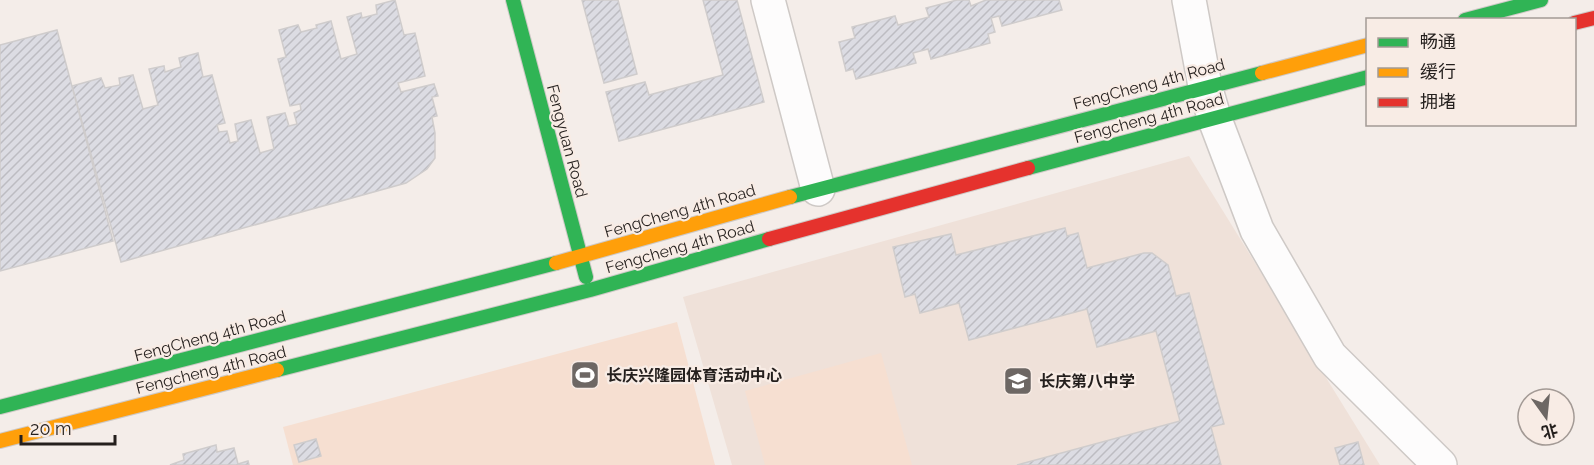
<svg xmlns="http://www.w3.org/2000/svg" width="1594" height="465" font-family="Raleway,'Noto Sans SC',sans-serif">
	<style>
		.built { fill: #efe1d9 }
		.pitch { fill: #f6dfd1 }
		.building { fill: url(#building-hatch); stroke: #cfcccc; stroke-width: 1.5 }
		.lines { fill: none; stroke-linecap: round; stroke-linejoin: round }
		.street-casing { stroke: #cec9c6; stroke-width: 36 }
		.fast-casing { stroke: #cec9c6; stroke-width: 16 }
		.slow-casing { stroke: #cec9c6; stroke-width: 16 }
		.jam-casing { stroke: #cec9c6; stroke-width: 16 }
		.street { stroke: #fdfcfc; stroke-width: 33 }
		.fast { stroke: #30b455; stroke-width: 14 }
		.slow { stroke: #ff9f0a; stroke-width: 14 }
		.jam { stroke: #e5322d; stroke-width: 14 }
		.labels { text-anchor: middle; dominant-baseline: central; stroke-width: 4.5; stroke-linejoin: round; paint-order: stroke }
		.street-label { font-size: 16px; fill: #241f1d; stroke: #f8ece5 }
		.poi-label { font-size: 16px; font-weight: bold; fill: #241f1d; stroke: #f8ece5; text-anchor: start }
	</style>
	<defs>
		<pattern id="building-hatch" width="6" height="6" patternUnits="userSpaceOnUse" patternTransform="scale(1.5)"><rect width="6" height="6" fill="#dcdce3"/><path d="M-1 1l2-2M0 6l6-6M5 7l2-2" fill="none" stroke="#bdbcc2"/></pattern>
	</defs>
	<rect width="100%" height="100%" fill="#f4ede9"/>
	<path class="built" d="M 1189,156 L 1380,465 L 732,465 L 683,297 Z"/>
	<g class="pitch">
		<path d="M 677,322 L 715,465 L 293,465 L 283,427 Z"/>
		<path d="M 881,353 L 912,465 L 765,465 L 745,391 Z"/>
	</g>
	<g class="building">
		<path d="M 395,0 L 404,35 L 415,33 L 425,76 L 398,83 L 401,92 L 434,84 L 438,96 L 432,97 L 437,116 L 432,117 L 435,133 L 435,158 L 427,169 L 406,183 L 121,262 L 72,86 L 101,78 L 105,88 L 120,85 L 119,78 L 133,75 L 143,109 L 158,105 L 149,69 L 164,66 L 165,72 L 181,67 L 179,58 L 198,53 L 203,77 L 212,75 L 225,123 L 217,125 L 219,132 L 227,131 L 230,143 L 238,141 L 235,124 L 251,120 L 260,153 L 274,149 L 267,117 L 285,113 L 289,126 L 297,124 L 294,113 L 301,110 L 300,104 L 290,106 L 278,59 L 286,57 L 279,30 L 298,25 L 301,32 L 317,28 L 316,25 L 331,21 L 341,59 L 357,54 L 347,17 L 361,13 L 362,18 L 377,14 L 376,5 Z"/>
		<path d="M 582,0 L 618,0 L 637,74 L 604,83 Z"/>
		<path d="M 703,0 L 737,0 L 764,102 L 619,141 L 606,92 L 645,82 L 649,95 L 723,75 Z"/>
		<path d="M 957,0 L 969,0 L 971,6 L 986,0 L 1059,0 L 1062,10 L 1002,26 L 999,16 L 991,18 L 995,32 L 988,34 L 990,43 L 931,59 L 928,49 L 913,53 L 916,63 L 856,79 L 853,69 L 846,71 L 839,42 L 855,38 L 852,27 L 895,16 L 898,25 L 929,17 L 926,8 Z"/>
		<path d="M 57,30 L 113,241 L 0,271 L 0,45 Z"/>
		<path d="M 1065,228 L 1067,236 L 1078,233 L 1087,268 L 1144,253 L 1152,253 L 1168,265 L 1176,296 L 1189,293 L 1224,424 L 1211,427 L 1221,465 L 1017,465 L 1180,421 L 1156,331 L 1097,347 L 1087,309 L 969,340 L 959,303 L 920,313 L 915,294 L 905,297 L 893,247 L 951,234 L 956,255 Z"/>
		<path d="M 316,439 L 321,456 L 299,462 L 294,445 Z"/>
		<path d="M 1358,442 L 1364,465 L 1340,465 L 1335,448 Z"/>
		<path d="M 216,445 L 217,452 L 234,448 L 238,464 L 248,461 L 249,465 L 170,465 L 184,460 L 183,454 Z"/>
	</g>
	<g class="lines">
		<g class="street-casing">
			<g id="street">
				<path d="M 768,0 L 818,189"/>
				<path d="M 1189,0 L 1205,86 L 1214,117 L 1257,230 L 1330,356 L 1440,465"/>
			</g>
		</g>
		<g class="fast-casing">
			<g id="fast">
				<path d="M 513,0 L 586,277"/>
				<path d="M 1465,20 L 1541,0"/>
				<path d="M 1028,168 L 1368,77"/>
				<path d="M 790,197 L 1262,73"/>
				<path d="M 277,370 L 590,290 L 769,239"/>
				<path d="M 0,407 L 556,263"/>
			</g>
		</g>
		<g class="slow-casing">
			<g id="slow">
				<path d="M 1262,73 L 1368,45"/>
				<path d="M 556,263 L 790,197"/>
				<path d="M 0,441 L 277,370"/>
			</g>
		</g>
		<g class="jam-casing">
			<g id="jam">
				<path d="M 1574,23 L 1594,18"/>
				<path d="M 769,239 L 1028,168"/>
			</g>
		</g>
		<use href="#street" class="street"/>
		<use href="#fast" class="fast"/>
		<use href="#slow" class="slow"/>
		<use href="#jam" class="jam"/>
	</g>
	<defs>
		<g id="stadium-square" transform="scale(1.5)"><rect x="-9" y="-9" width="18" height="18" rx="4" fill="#6d6764" stroke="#f8ece5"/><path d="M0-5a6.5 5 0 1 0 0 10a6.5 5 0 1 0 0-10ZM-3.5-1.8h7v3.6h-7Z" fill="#fff"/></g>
		<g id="school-square" transform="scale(1.5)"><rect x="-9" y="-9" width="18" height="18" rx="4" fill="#6d6764" stroke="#f8ece5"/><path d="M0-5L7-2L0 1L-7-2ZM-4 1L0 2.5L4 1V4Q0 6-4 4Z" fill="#fff"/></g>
	</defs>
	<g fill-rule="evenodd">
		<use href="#stadium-square" x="585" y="375"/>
		<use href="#school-square" x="1018" y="381"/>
	</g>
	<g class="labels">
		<g class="street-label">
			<text transform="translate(1149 84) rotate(-15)">FengCheng 4th Road</text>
			<text transform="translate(1149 118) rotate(-15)">Fengcheng 4th Road</text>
			<text transform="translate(567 141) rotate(75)">Fengyuan Road</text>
			<text transform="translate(680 211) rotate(-16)">FengCheng 4th Road</text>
			<text transform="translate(680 247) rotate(-16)">Fengcheng 4th Road</text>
			<text transform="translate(210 336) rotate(-15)">FengCheng 4th Road</text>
			<text transform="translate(211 370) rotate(-14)">Fengcheng 4th Road</text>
		</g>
		<g class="poi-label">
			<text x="606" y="375">长庆兴隆园体育活动中心</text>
			<text x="1039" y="381">长庆第八中学</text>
		</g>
	</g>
	<rect x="1366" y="18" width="210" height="108" fill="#f8ece5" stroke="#a39a95" stroke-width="1.5"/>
	<rect x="1378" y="38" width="30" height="9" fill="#30b455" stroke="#a39a95" stroke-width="1.5"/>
	<text x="1420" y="48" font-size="18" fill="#241f1d">畅通</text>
	<rect x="1378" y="68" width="30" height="9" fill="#ff9f0a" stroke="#a39a95" stroke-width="1.5"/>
	<text x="1420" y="78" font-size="18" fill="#241f1d">缓行</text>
	<rect x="1378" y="98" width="30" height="9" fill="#e5322d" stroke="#a39a95" stroke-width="1.5"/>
	<text x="1420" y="108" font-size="18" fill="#241f1d">拥堵</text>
	<g transform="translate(1546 417) rotate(165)"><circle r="28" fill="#f8ece5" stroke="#a39a95" stroke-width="1.5"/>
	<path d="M0-4.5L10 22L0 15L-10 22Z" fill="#6d6764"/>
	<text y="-9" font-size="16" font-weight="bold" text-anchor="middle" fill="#241f1d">北</text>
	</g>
	<path d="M21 435v9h94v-9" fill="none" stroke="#241f1d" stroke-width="3"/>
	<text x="30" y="435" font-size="18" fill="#241f1d" stroke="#f8ece5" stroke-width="4.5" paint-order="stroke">20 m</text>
</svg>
